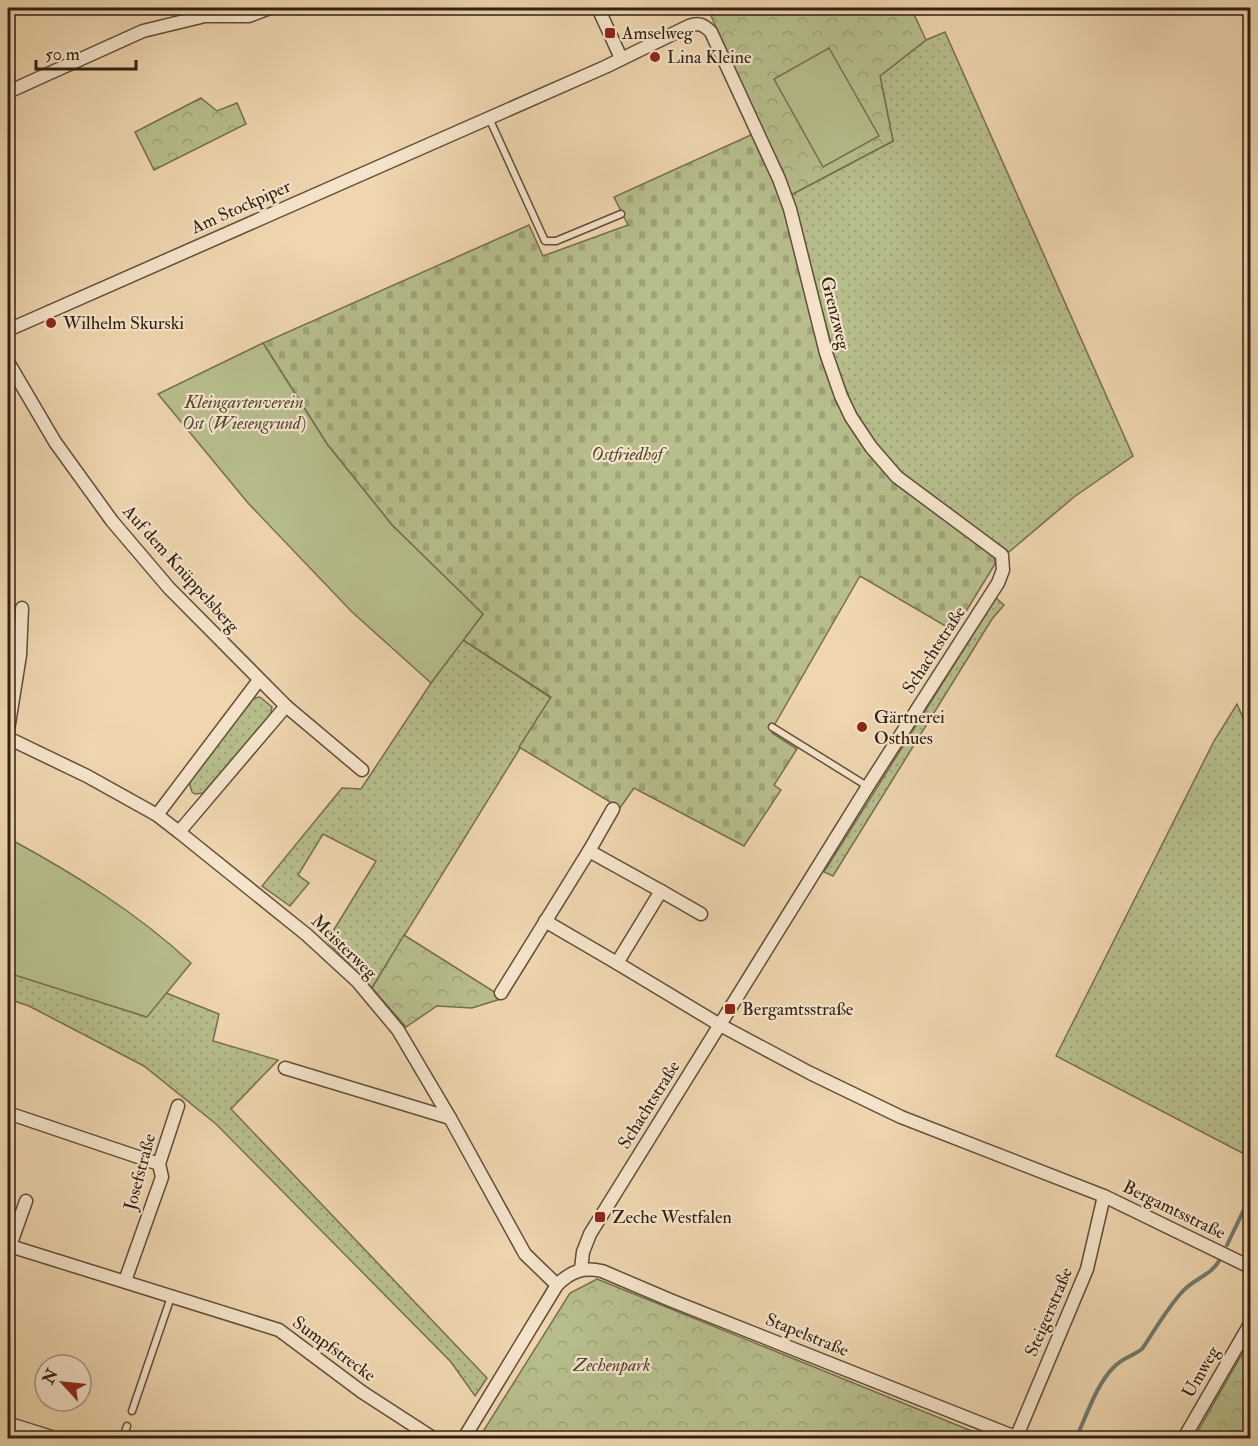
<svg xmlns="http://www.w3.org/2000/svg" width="1258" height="1446" font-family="'IM FELL Double Pica',serif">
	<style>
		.grass { fill: url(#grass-dots); stroke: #746f4f; stroke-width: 1.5 }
		.cemetery { fill: url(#cemetery-stones); stroke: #746f4f; stroke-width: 1.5 }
		.park { fill: url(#park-crowns); stroke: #746f4f; stroke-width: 1.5 }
		.garden { fill: #b7be8c; stroke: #746f4f; stroke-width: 1.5 }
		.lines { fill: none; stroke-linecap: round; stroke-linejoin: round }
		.stream { stroke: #707b71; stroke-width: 4 }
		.service-casing { stroke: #604e39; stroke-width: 9 }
		.minor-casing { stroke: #604e39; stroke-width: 15 }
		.tertiary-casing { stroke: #604e39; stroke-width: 18 }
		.service { stroke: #f5e4cb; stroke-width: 6 }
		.minor { stroke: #f5e4cb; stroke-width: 12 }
		.tertiary { stroke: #f5e4cb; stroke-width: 15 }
		.poi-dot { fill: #8f2418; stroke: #f5e4cb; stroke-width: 2 }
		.labels { text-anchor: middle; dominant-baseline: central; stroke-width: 4.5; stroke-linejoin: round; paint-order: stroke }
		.poi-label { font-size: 18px; fill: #312012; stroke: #f5e4cb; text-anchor: start }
		.street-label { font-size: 18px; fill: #312012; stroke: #f5e4cb }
		.park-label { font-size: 18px; font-style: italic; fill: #524830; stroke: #f5e4cb }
	</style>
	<defs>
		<pattern id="grass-dots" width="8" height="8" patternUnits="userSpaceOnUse" patternTransform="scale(1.5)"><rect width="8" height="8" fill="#b7be8c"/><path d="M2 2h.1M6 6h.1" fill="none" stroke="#9ea378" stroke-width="1.8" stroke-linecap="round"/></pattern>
		<pattern id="cemetery-stones" width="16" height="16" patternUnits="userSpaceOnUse" patternTransform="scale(1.5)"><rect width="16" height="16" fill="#b7be8c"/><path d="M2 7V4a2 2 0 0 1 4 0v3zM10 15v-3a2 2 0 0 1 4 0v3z" fill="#9ea378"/></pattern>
		<pattern id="park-crowns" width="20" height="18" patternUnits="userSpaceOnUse" patternTransform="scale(1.5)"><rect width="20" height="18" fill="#b7be8c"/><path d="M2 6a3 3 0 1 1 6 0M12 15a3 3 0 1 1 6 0" fill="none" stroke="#9ea378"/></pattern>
	</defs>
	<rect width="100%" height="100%" fill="#efd6af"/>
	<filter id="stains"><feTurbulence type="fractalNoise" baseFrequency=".00333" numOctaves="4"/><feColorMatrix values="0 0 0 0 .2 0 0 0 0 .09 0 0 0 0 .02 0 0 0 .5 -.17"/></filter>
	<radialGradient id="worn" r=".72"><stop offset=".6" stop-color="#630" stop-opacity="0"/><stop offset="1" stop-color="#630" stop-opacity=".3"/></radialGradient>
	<g class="grass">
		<path d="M 945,32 L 1133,456 L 1074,497 L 1009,552 L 919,489 L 901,472 L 875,444 L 855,414 L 836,363 L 803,238 L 789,196 L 893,141 L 880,76 L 926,40 Z"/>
		<path d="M 996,598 L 1004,605 L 992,619 L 833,876 L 824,872 Z"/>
		<path d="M 463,640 L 551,698 L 372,988 L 327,941 L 376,861 L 323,834 L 298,875 L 309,883 L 290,906 L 262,886 L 342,788 L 361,789 L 431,683 Z"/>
		<path d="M 260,697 L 272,707 L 270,717 L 203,793 L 195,794 L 192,792 L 189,782 L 250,702 L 254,698 Z"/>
		<path d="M 1237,704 L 1250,734 L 1250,1157 L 1056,1056 L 1214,741 Z"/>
		<path d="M 8,972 L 146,1017 L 166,993 L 219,1014 L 213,1041 L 278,1060 L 231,1109 L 487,1378 L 475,1396 L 451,1362 L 216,1124 L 144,1066 L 29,1006 L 8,999 Z"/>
	</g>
	<path class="cemetery" d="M 753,134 L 775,180 L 786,211 L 821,359 L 847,421 L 867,450 L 893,481 L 988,550 L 994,556 L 995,564 L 954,631 L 860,576 L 775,724 L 772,733 L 797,749 L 774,785 L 781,790 L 744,846 L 634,788 L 620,808 L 519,747 L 551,697 L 463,640 L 483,614 L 392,525 L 327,444 L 263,343 L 529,225 L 543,256 L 628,225 L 614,197 Z"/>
	<g class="park">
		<path d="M 730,8 L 911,8 L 926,40 L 880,76 L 893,141 L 789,196 L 758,119 L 711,16 Z"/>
		<path d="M 201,98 L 217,111 L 237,103 L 246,124 L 154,170 L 135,132 Z"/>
		<path d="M 404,935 L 504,998 L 472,1008 L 437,1006 L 406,1027 L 372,988 Z"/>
		<path d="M 597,1279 L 989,1438 L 560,1438 L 552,1431 L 544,1438 L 479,1438 L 570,1293 Z"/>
		<path d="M 1250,1340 L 1250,1438 L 1194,1438 Z"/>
	</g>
	<g class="garden">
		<path d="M 829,48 L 879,136 L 823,167 L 774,79 Z"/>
		<path d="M 263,343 L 327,444 L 392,525 L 483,614 L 431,683 L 352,612 L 248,503 L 158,394 Z"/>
		<path d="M 8,838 C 73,873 136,912 191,963 L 147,1017 L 8,973 Z"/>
	</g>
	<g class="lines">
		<g class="stream">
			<path d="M 1227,1245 L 1250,1197"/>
			<path d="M 1076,1438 C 1086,1417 1097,1383 1114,1367 C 1122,1358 1133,1356 1142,1349 C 1155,1330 1167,1308 1183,1291 C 1194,1279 1211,1275 1219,1261"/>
		</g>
		<g class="service-casing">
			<g id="service">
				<path d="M 489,118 L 545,241 L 556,241 L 621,214"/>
				<path d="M 772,727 L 867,786"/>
				<path d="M 132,1411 L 171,1297"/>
				<path d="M 123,1438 L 127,1426"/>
			</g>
		</g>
		<g class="minor-casing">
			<g id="minor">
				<path d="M 598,8 L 621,58"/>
				<path d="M 8,92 L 143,31 L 205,16 L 249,16 L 270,8"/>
				<path d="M 8,330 L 605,67 L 689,26 C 699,22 704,25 711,32 L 779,179 L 790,209 L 826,353 L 841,396 L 851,417 L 871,447 L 897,477 L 1002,555 L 1003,570 L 998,583 L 868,786 L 590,1234 L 583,1252 L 581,1269"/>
				<path d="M 8,362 L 55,442 L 112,521 L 169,588 L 286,706 L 362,770"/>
				<path d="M 259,680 L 157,815 L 179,832 L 286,706"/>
				<path d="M 8,730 L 20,655 L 22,608"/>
				<path d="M 8,738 L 87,776 L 157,815"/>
				<path d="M 179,832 L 307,935 L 357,981 L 398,1030 L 450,1118 L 525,1254 L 557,1285"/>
				<path d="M 589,851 L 613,809"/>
				<path d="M 661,891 L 701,914"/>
				<path d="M 545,921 L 617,963"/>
				<path d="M 501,993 L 589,851 L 661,891 L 617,963 L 720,1025 L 810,1073 L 901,1117 L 1104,1196 L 1250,1267"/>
				<path d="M 285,1068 L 450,1118"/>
				<path d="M 8,1113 L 159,1164"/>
				<path d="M 26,1201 L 10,1246 L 279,1330 L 362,1392 L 433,1438"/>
				<path d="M 125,1281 L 162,1177 L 159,1164 L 178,1106"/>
				<path d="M 464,1438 L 557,1285 C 571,1271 583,1267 602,1271 L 670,1300 L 1018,1438"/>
				<path d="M 1016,1438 L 1087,1269 L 1104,1196"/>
				<path d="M 1184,1438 L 1250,1324"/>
			</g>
		</g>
		<g class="tertiary-casing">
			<path id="tertiary" d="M 8,1425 L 50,1438"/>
		</g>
		<use href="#service" class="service"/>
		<use href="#minor" class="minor"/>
		<use href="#tertiary" class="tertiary"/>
	</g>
	<g class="poi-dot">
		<rect x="604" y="27" width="12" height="12" rx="3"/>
		<circle cx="655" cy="57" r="6"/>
		<circle cx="51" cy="323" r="6"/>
		<circle cx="862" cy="727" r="6"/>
		<rect x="724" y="1003" width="12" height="12" rx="3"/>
		<rect x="594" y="1211" width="12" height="12" rx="3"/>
	</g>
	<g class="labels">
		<g class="poi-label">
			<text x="622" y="33">Amselweg</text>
			<text x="667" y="57">Lina Kleine</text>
			<text x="63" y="323">Wilhelm Skurski</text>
			<text x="874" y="717">Gärtnerei<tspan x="874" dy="21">Osthues</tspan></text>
			<text x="742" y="1009">Bergamtsstraße</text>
			<text x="612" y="1217">Zeche Westfalen</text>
		</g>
		<g class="street-label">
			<text transform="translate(241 207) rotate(-24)">Am Stockpiper</text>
			<text transform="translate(835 313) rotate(76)">Grenzweg</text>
			<text transform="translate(181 569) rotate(48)">Auf dem Knüppelsberg</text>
			<text transform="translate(934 650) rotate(-57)">Schachtstraße</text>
			<text transform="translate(344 947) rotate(44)">Meisterweg</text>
			<text transform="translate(649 1105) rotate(-58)">Schachtstraße</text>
			<text transform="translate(140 1172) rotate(-75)">Josefstraße</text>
			<text transform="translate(1174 1210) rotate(26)">Bergamtsstraße</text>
			<text transform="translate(1049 1312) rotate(-67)">Steigerstraße</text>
			<text transform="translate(807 1335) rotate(22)">Stapelstraße</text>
			<text transform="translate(334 1349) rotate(36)">Sumpfstrecke</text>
			<text transform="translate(1201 1372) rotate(-60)">Umweg</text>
		</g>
		<g class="park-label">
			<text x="244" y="402">Kleingartenverein<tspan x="244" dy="21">Ost (Wiesengrund)</tspan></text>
			<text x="627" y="454">Ostfriedhof</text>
			<text x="612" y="1365">Zechenpark</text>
		</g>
	</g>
	<rect width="1258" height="1446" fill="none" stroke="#efd6af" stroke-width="30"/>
	<rect x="9" y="9" width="1240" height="1428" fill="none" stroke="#312012" stroke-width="3"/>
	<rect x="15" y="15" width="1228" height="1416" fill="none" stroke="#312012" stroke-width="1.5"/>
	<g transform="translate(63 1383) rotate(297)"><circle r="28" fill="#f5e4cb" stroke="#a79681" stroke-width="1.5"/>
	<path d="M0-4.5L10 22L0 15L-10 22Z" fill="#8f2418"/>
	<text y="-9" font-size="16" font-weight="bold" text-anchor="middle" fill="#312012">N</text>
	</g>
	<path d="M36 60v9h100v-9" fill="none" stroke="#312012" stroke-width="3"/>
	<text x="45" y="60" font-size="18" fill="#312012" stroke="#f5e4cb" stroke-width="4.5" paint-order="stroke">50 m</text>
	<rect width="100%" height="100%" filter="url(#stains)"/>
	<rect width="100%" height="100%" fill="url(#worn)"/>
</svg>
